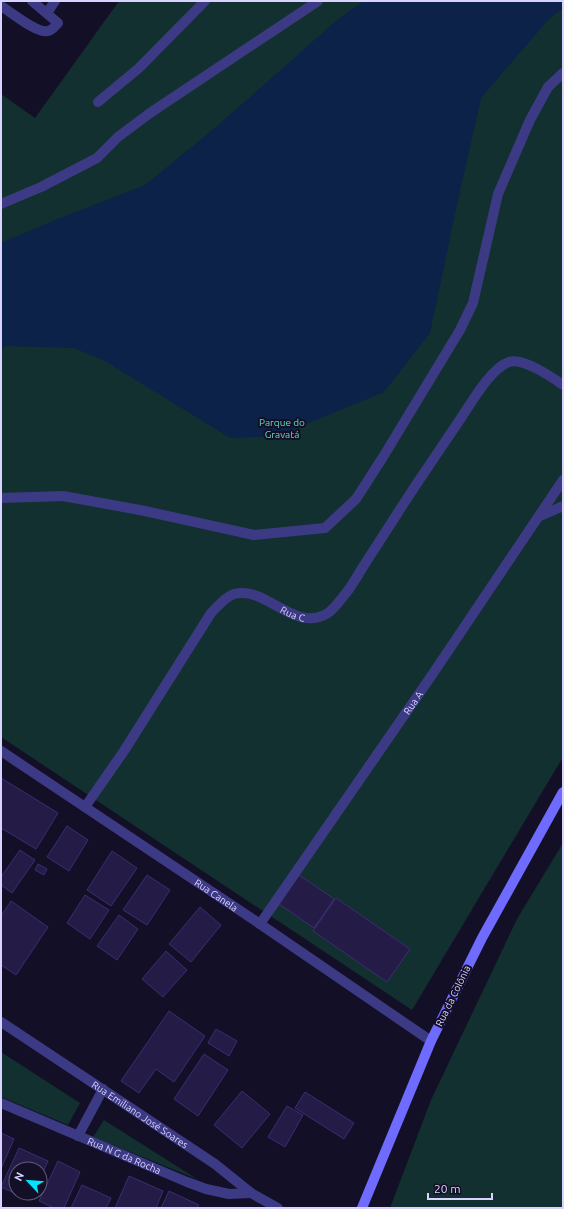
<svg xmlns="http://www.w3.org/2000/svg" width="564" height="1209" font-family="Ubuntu,sans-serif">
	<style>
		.green { fill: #12302f }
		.water { fill: #0c2248 }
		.building { fill: #241b47; stroke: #3b2d73 }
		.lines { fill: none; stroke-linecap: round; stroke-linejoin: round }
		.service { stroke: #3d3a85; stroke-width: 10 }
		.minor { stroke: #3d3a85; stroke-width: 10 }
		.secondary { stroke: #6f6bff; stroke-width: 10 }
		.labels { text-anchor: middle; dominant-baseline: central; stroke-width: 4; stroke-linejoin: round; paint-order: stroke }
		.park-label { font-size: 10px; fill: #5fe0c0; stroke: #130f26 }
		.street-label { font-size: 10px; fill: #d9d4ff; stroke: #130f26 }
	</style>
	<rect width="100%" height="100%" fill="#130f26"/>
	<g class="green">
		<path d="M 119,1 L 563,1 L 563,757 L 412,1010 L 1,737 L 1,94 L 35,118 Z"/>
		<path d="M 563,843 L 563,1208 L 390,1208 L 431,1100 L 517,919 Z"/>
		<path d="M 1,1052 L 80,1103 L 68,1125 L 1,1097 Z"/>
		<path d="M 104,1120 L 197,1179 L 93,1137 Z"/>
	</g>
	<path class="water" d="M 364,1 L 563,1 L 563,8 L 549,19 L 481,98 L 458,200 L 430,333 L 384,392 L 277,436 L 230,438 L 105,361 L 74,348 L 6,346 L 1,349 L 1,243 L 60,218 L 145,185 L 216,127 L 337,20 Z"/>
	<g class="building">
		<path d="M 1,778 L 58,813 L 36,849 L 1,828 Z"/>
		<path d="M 67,826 L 88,840 L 69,871 L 47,857 Z"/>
		<path d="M 20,850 L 35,860 L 12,893 L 1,885 L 1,877 Z"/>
		<path d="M 112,851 L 137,868 L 111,906 L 87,890 Z"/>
		<path d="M 38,864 L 47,869 L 44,875 L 35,870 Z"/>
		<path d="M 147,875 L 170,890 L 147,925 L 123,910 Z"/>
		<path d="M 299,875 L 334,899 L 314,928 L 279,904 Z"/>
		<path d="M 85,895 L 109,910 L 90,939 L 67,923 Z"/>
		<path d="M 336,898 L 410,949 L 387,982 L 313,931 Z"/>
		<path d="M 11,901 L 48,927 L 16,975 L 1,965 L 1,916 Z"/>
		<path d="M 200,907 L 221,925 L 191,962 L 169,944 Z"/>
		<path d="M 119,915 L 138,929 L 117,960 L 97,946 Z"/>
		<path d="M 166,951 L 187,970 L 163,997 L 142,979 Z"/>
		<path d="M 169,1011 L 205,1036 L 174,1082 L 156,1069 L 139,1093 L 121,1081 Z"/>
		<path d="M 216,1029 L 237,1041 L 229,1056 L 208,1043 Z"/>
		<path d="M 204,1054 L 228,1070 L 198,1116 L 174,1099 Z"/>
		<path d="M 242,1091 L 270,1114 L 242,1148 L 214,1125 Z"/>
		<path d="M 305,1092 L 354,1123 L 344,1139 L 295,1108 Z"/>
		<path d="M 287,1106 L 303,1115 L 285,1147 L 268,1137 Z"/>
		<path d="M 1,1133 L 14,1139 L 1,1169 Z"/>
		<path d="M 19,1148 L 48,1161 L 40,1179 L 40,1169 L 16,1169 L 16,1193 L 34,1193 L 30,1200 L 1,1187 Z"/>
		<path d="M 58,1161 L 80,1172 L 64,1208 L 54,1208 L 39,1201 Z"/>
		<path d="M 129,1176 L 163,1191 L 156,1208 L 115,1208 Z"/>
		<path d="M 82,1185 L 111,1198 L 106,1208 L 71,1208 Z"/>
		<path d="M 169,1191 L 199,1205 L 197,1208 L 161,1208 Z"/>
	</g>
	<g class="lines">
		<g class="service">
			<path d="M 98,102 L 139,68 L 205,1"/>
			<path d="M 1,204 L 41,187 L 97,158 L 118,137 L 150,113 L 318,1"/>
			<path d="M 1,498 L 63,496 L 145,511 L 254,535 L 325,528 L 356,499 L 383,457 L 460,330 L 473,303 L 498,194 L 530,120 L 548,87 L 563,73"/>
		</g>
		<g class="minor">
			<path d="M 1,6 C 11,12 37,34 48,31 C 53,30 55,26 58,23 L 32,1"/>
			<path d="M 47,13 L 55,1"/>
			<path d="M 538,517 L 563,506"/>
			<path id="s1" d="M 1,751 L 260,924 L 431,1041"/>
			<path id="s2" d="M 85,807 L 124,751 L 211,613 C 218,606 225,597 234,594 C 266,585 294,634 328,613 C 335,608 341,599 346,593 C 352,586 356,578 361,570 C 373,551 385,533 397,514 C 416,484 437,454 457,424 C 469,407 490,368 509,362 C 522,357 552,377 563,385"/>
			<path id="s3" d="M 260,924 L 434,672 L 563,480"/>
			<path id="s4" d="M 1,1022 L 215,1164 L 251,1193 L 278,1208"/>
			<path id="s5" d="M 1,1103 L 187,1182 L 206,1189 L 229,1194 L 251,1193"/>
			<path d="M 78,1136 L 103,1089"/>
		</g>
		<path class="secondary" d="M 362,1208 L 431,1041 L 482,938 L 563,792"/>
	</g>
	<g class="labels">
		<g class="park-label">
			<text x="282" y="422">Parque do<tspan x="282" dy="12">Gravatá</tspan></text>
		</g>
		<g class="street-label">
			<text stroke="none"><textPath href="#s2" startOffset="325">Rua C</textPath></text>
			<text stroke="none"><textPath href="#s3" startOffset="269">Rua A</textPath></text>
			<text stroke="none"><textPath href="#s1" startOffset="259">Rua Canela</textPath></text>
			<text transform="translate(453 996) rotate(-64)">Rua da Colônia</text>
			<text stroke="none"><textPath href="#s4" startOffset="167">Rua Emiliano José Soares</textPath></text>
			<text stroke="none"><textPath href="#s5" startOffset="134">Rua N G da Rocha</textPath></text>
		</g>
	</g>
	<rect width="564" height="1209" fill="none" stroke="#d9d4ff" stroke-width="4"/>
	<g transform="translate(28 1181) rotate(296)"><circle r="19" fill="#130f26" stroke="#625e7d"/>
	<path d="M0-3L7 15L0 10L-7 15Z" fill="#00e5ff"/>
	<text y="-6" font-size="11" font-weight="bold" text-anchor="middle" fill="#d9d4ff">N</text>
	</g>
	<path d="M428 1193v6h64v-6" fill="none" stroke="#d9d4ff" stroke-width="2"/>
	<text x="434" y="1193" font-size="12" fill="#d9d4ff" stroke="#130f26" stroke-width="3" paint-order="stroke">20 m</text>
</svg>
